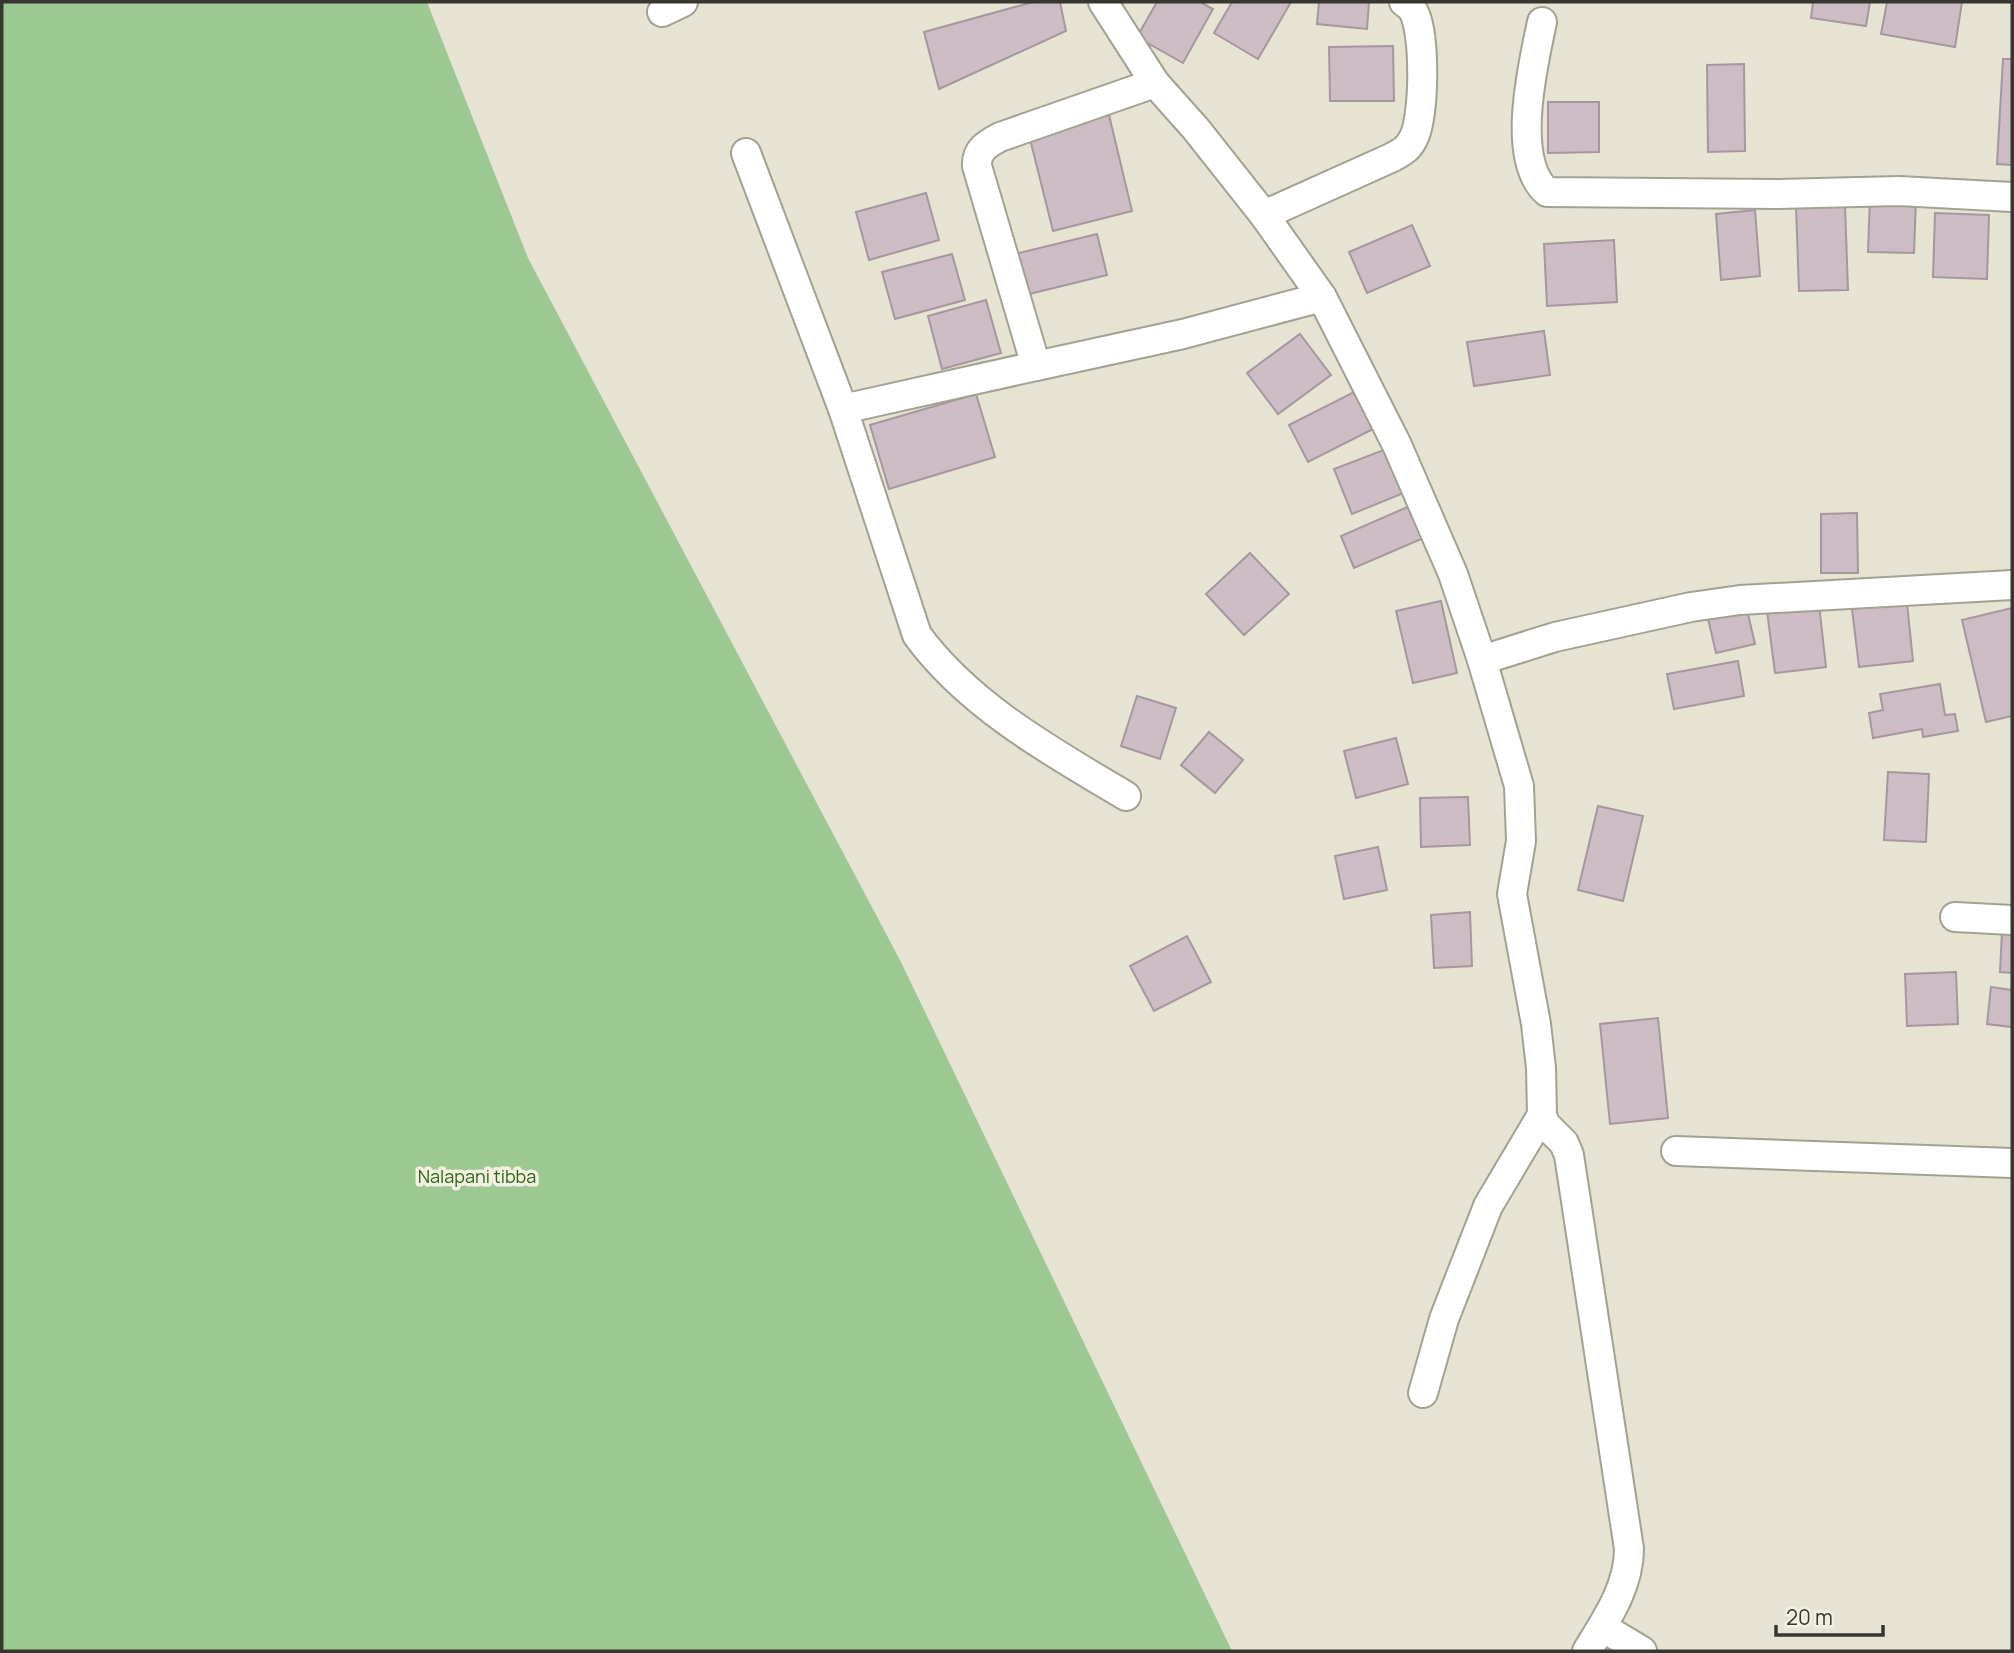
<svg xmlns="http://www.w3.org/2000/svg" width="2014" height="1653" font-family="Manrope,sans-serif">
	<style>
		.green { fill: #9cc992 }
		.building { fill: #cdbcc4; stroke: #a6969d; stroke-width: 2 }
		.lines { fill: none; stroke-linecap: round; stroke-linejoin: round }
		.street-casing { stroke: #a3a192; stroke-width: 32 }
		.street { stroke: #fff; stroke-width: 28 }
		.labels { text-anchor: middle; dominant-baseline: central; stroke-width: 7; stroke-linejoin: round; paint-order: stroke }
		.park-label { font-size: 18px; fill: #286518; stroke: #f3f0e0 }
	</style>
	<rect width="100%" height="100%" fill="#e6e3d3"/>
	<path class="green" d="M 2,2 L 427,2 L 528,258 L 901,962 L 1232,1651 L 2,1651 Z"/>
	<g class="building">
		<path d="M 1033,2 L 1060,2 L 1066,31 L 939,89 L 924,32 Z"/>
		<path d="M 1157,2 L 1200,2 L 1213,9 L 1183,63 L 1137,37 Z"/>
		<path d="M 1232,2 L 1291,2 L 1258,59 L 1214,33 Z"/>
		<path d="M 1319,2 L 1369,2 L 1367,29 L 1317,24 Z"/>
		<path d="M 1813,2 L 1870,2 L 1866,26 L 1811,18 Z"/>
		<path d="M 1887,2 L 1962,2 L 1955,47 L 1881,34 Z"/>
		<path d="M 1393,46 L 1394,101 L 1330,101 L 1329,47 Z"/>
		<path d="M 2003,59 L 2012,59 L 2012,165 L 1997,164 Z"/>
		<path d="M 1744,64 L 1745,151 L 1708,152 L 1707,65 Z"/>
		<path d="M 1548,102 L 1599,102 L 1599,152 L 1548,153 Z"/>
		<path d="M 1109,115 L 1132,211 L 1053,231 L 1029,135 Z"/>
		<path d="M 926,193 L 939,240 L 869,260 L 856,212 Z"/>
		<path d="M 1870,198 L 1916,200 L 1914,253 L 1868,252 Z"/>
		<path d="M 1845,205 L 1848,290 L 1799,291 L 1796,207 Z"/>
		<path d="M 1755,210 L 1760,276 L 1721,280 L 1716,214 Z"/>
		<path d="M 1935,213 L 1989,215 L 1987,279 L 1933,277 Z"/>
		<path d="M 1412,225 L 1430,266 L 1367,293 L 1349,252 Z"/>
		<path d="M 1097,234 L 1107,275 L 1021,296 L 1011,255 Z"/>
		<path d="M 1614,240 L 1617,302 L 1547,306 L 1544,244 Z"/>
		<path d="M 952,254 L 965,300 L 895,319 L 882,272 Z"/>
		<path d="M 986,300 L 1001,353 L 942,369 L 928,316 Z"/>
		<path d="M 1544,331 L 1550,375 L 1474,386 L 1467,342 Z"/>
		<path d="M 1300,334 L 1331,375 L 1278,414 L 1247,373 Z"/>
		<path d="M 1354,392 L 1373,429 L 1308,462 L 1289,425 Z"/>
		<path d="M 976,394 L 995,457 L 889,489 L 870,425 Z"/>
		<path d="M 1394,446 L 1411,490 L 1352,514 L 1334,469 Z"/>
		<path d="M 1412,505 L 1426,537 L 1354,568 L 1341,536 Z"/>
		<path d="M 1857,513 L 1858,573 L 1821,573 L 1821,514 Z"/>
		<path d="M 1250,553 L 1289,594 L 1244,635 L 1206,594 Z"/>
		<path d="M 1441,601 L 1457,673 L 1413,683 L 1396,611 Z"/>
		<path d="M 1745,601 L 1755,644 L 1716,653 L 1706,610 Z"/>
		<path d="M 1907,603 L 1913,661 L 1859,667 L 1852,609 Z"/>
		<path d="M 1819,604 L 1826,667 L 1775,673 L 1767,611 Z"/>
		<path d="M 2012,608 L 2012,716 L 1986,722 L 1962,620 Z"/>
		<path d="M 1738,661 L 1744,696 L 1674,709 L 1667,674 Z"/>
		<path d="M 1940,684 L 1945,715 L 1955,714 L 1958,731 L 1923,737 L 1922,729 L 1873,738 L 1869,713 L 1883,710 L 1880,694 Z"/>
		<path d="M 1137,696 L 1176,708 L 1160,759 L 1121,746 Z"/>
		<path d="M 1209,732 L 1243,760 L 1215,793 L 1181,765 Z"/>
		<path d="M 1396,738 L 1408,784 L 1356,798 L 1344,751 Z"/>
		<path d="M 1888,772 L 1929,774 L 1926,842 L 1884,840 Z"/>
		<path d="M 1468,797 L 1470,845 L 1421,847 L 1420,798 Z"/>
		<path d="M 1598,806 L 1643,816 L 1623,901 L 1578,890 Z"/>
		<path d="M 1378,847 L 1387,890 L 1344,899 L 1335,856 Z"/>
		<path d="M 1470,912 L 1472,966 L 1434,968 L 1431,915 Z"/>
		<path d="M 2002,932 L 2012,933 L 2012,973 L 2000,972 Z"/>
		<path d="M 1187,936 L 1211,982 L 1154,1011 L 1130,966 Z"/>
		<path d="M 1956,972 L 1958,1024 L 1907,1026 L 1905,974 Z"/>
		<path d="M 1991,987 L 2012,990 L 2012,1027 L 1987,1024 Z"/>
		<path d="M 1658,1018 L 1668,1118 L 1610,1124 L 1600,1024 Z"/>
	</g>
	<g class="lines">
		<g class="street-casing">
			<g id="street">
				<path d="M 1103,2 L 1155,83 L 1196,129 L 1264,215 L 1322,297 L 1397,445 L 1453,574 L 1482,660 L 1519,786 L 1521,841 L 1512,894 L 1536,1024 L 1541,1068 L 1542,1115 L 1545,1124 L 1564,1143 L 1569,1155 L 1629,1549 C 1629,1587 1606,1620 1587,1651"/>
				<path d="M 662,12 L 683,2"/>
				<path d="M 1542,22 C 1533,65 1510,160 1547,192 L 1776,194 L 1899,191 L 2012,197"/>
				<path d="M 746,153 L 843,409"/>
				<path d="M 1264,215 L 1393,157 C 1402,152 1408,149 1413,139 C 1425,119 1426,28 1412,9 C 1411,7 1405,3 1404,2"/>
				<path d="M 1036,366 L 1183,334 L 1322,297"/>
				<path d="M 1482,660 L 1555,637 L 1691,607 L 1740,600 L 2012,585"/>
				<path d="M 1126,796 C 1052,752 969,706 917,635 L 843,409 L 1036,366 L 977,166 C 976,150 987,144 1000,137 L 1155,83"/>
				<path d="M 1955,917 L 2012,920"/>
				<path d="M 1676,1151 L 2012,1163"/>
				<path d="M 1423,1393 L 1444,1319 L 1488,1206 L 1542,1115"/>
				<path d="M 1602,1627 L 1642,1651"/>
			</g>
		</g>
		<use href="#street" class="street"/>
	</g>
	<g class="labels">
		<g class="park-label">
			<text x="477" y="1176">Nalapani tibba</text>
		</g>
	</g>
	<rect width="2014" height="1653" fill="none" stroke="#373630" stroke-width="7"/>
	<path d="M1776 1625v10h107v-10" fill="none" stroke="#373630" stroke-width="3.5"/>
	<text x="1786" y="1625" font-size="21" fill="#373630" stroke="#f3f0e0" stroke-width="5" paint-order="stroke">20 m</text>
</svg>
